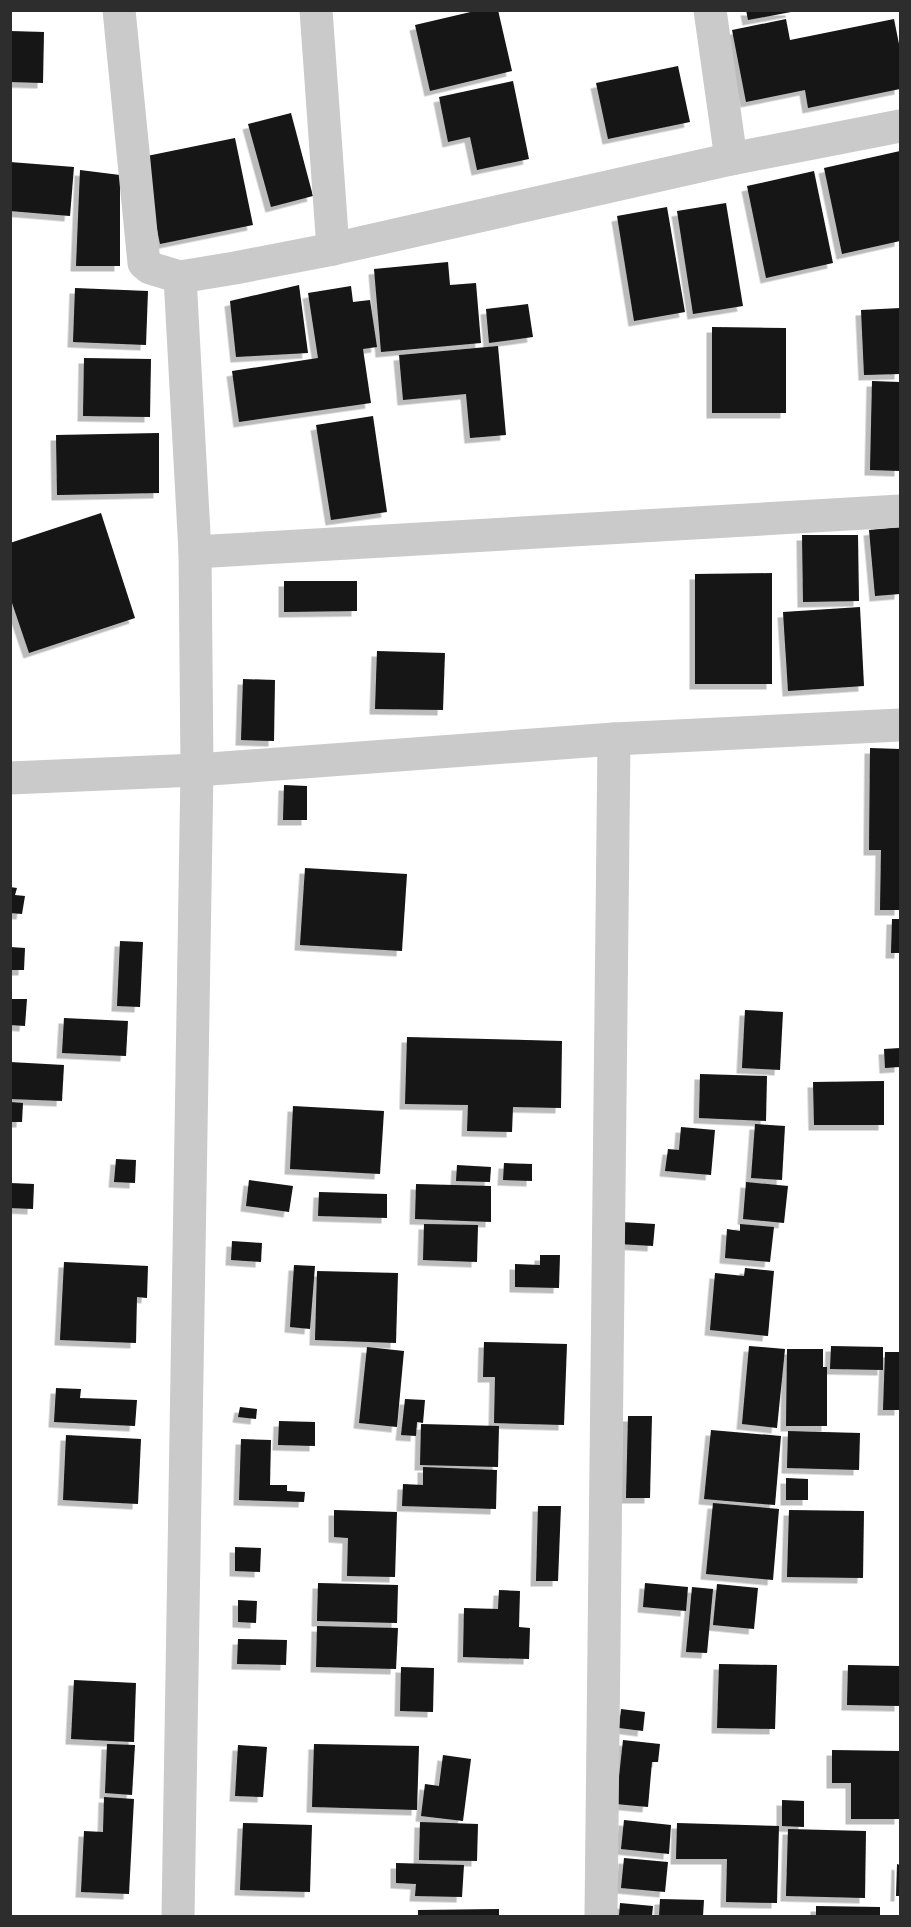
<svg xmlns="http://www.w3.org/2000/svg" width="911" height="1927" font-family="'Space Grotesk',sans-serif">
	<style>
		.building { fill: #141414; filter: url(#shadow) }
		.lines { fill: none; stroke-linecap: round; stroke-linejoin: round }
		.minor { stroke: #cacaca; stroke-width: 33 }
	</style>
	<defs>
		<filter id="shadow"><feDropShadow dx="-5.5" dy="5.5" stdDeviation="0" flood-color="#0004"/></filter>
	</defs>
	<rect width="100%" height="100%" fill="#fff"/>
	<g class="building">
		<path d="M 479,10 L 498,10 L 512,71 L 430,91 L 415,25 Z"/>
		<path d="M 746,10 L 791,10 L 791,12 L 748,20 Z"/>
		<path d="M 786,19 L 790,40 L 894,19 L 900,49 L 900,89 L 808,108 L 805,90 L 746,102 L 732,30 Z"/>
		<path d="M 10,31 L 44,32 L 43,83 L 10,82 Z"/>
		<path d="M 678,66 L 690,122 L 608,139 L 596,83 Z"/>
		<path d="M 513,81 L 529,159 L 477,170 L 470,137 L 448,142 L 439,97 Z"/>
		<path d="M 291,113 L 313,196 L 271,207 L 248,124 Z"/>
		<path d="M 235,138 L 253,225 L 160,244 L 142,157 Z"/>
		<path d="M 900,151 L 900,241 L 842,254 L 824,168 Z"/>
		<path d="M 10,162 L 74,167 L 70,216 L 10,211 Z"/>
		<path d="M 80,170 L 120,175 L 120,266 L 76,266 Z"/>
		<path d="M 814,171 L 833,263 L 766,278 L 747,186 Z"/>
		<path d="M 726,203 L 743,306 L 693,314 L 677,211 Z"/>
		<path d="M 667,207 L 685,312 L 634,321 L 617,216 Z"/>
		<path d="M 448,262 L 450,285 L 476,283 L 481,343 L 381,352 L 374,269 Z"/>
		<path d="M 299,285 L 308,353 L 236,357 L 230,301 Z"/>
		<path d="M 351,286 L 353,302 L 370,300 L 377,347 L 363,349 L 371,403 L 239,422 L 232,371 L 318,358 L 308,293 Z"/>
		<path d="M 75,288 L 148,291 L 146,345 L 73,342 Z"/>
		<path d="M 528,304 L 533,337 L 489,343 L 486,309 Z"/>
		<path d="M 900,308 L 900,374 L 864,375 L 861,310 Z"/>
		<path d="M 712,327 L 786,328 L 786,413 L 712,413 Z"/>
		<path d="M 498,346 L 506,435 L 470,438 L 466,394 L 403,400 L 399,355 Z"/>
		<path d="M 84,358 L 151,359 L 150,417 L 83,416 Z"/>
		<path d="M 872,381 L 900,382 L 900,471 L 870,470 Z"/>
		<path d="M 373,416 L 387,512 L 331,520 L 316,425 Z"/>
		<path d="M 159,433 L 159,493 L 57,495 L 56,435 Z"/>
		<path d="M 101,513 L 135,618 L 29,653 L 10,597 L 10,543 Z"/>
		<path d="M 900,527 L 900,594 L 875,596 L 869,530 Z"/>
		<path d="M 802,535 L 858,535 L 859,601 L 803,602 Z"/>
		<path d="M 772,573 L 772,684 L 695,684 L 695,574 Z"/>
		<path d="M 284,581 L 357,581 L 357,611 L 284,612 Z"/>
		<path d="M 860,607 L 864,686 L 788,691 L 783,612 Z"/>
		<path d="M 377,651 L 445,653 L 443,710 L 375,709 Z"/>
		<path d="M 243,679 L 275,680 L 274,741 L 241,740 Z"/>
		<path d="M 870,748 L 900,749 L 900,910 L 880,910 L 881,850 L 869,850 Z"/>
		<path d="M 284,785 L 307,786 L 307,820 L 283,820 Z"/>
		<path d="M 305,868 L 407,874 L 402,951 L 300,945 Z"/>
		<path d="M 10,887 L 17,888 L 15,895 L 25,896 L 22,914 L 10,913 Z"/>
		<path d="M 892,919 L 900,919 L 900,953 L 891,953 Z"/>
		<path d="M 120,941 L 143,942 L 140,1007 L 117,1006 Z"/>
		<path d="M 10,947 L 25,948 L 24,970 L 10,970 Z"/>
		<path d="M 10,999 L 27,999 L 25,1026 L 10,1025 Z"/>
		<path d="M 745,1010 L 783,1012 L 780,1070 L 742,1068 Z"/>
		<path d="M 64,1018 L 128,1021 L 126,1056 L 62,1053 Z"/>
		<path d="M 407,1037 L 562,1041 L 561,1108 L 513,1107 L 512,1132 L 467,1131 L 468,1105 L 405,1104 Z"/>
		<path d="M 900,1048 L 900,1067 L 885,1068 L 884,1049 Z"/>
		<path d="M 10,1062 L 64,1065 L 62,1101 L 10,1099 Z"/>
		<path d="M 700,1074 L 767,1076 L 766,1121 L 699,1118 Z"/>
		<path d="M 884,1081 L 884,1125 L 814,1125 L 813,1082 Z"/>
		<path d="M 10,1102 L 23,1103 L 22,1122 L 10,1122 Z"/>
		<path d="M 293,1106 L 384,1111 L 380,1174 L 290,1169 Z"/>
		<path d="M 755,1124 L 785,1126 L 782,1180 L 751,1178 Z"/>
		<path d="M 681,1127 L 715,1130 L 711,1175 L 665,1171 L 668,1149 L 679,1150 Z"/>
		<path d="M 116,1159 L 136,1160 L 135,1183 L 114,1182 Z"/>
		<path d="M 504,1163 L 532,1164 L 532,1181 L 503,1180 Z"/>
		<path d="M 457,1165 L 491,1167 L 490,1182 L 456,1181 Z"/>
		<path d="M 249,1180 L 293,1186 L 289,1212 L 246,1206 Z"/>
		<path d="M 746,1182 L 788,1186 L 784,1223 L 743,1219 Z"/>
		<path d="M 10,1183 L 34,1184 L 33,1209 L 10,1208 Z"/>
		<path d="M 416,1184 L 491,1186 L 491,1222 L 415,1219 Z"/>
		<path d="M 319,1192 L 387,1194 L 387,1218 L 318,1216 Z"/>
		<path d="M 621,1222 L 655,1224 L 653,1246 L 619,1244 Z"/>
		<path d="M 424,1224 L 478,1225 L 477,1262 L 423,1260 Z"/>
		<path d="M 740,1224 L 774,1227 L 770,1262 L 725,1258 L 727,1229 L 740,1231 Z"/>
		<path d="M 232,1241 L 262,1243 L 261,1262 L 231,1260 Z"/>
		<path d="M 540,1255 L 560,1255 L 559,1288 L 515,1287 L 515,1264 L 540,1265 Z"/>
		<path d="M 64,1262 L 148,1266 L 147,1298 L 137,1297 L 136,1343 L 60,1340 Z"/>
		<path d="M 294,1265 L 315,1266 L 310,1329 L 290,1327 Z"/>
		<path d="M 745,1268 L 774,1271 L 768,1336 L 710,1330 L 715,1273 L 744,1276 Z"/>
		<path d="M 317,1271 L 398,1273 L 396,1343 L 315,1340 Z"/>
		<path d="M 484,1342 L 567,1344 L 564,1425 L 494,1423 L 495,1377 L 483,1377 Z"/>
		<path d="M 749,1346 L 785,1349 L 777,1428 L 742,1424 Z"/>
		<path d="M 831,1346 L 883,1347 L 883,1370 L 830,1369 Z"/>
		<path d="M 367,1347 L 404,1351 L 397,1427 L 359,1423 Z"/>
		<path d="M 787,1349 L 823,1349 L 823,1367 L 827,1367 L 827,1426 L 786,1426 Z"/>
		<path d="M 885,1352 L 900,1352 L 900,1410 L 883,1410 Z"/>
		<path d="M 56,1388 L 81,1389 L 80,1398 L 137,1400 L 135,1426 L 54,1422 Z"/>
		<path d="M 405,1399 L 425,1400 L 423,1423 L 417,1422 L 416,1436 L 401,1435 Z"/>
		<path d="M 240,1407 L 257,1409 L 256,1419 L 238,1417 Z"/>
		<path d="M 628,1416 L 652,1416 L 650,1498 L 626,1498 Z"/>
		<path d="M 279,1421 L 315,1422 L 315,1446 L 278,1445 Z"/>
		<path d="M 421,1424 L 499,1426 L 498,1467 L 420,1465 Z"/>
		<path d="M 711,1430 L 781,1436 L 775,1505 L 704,1499 Z"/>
		<path d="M 788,1431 L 860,1433 L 859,1470 L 787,1468 Z"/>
		<path d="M 66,1435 L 141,1439 L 138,1504 L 63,1500 Z"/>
		<path d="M 241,1439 L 271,1440 L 270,1485 L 287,1485 L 287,1491 L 305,1492 L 304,1502 L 239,1500 Z"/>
		<path d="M 423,1467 L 497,1470 L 496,1509 L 402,1506 L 403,1484 L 423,1485 Z"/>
		<path d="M 786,1478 L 808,1479 L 808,1500 L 786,1500 Z"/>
		<path d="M 713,1503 L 779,1509 L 773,1580 L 706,1574 Z"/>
		<path d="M 538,1506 L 561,1506 L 558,1581 L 536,1581 Z"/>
		<path d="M 334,1510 L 397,1512 L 395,1577 L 347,1576 L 348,1538 L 334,1537 Z"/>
		<path d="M 789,1510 L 864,1511 L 863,1578 L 787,1577 Z"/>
		<path d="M 235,1547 L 261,1548 L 260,1572 L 235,1571 Z"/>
		<path d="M 318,1583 L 398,1585 L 397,1623 L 317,1621 Z"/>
		<path d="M 645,1583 L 688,1587 L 686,1611 L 643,1607 Z"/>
		<path d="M 717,1584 L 758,1588 L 754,1629 L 713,1625 Z"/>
		<path d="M 692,1587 L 713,1589 L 707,1653 L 686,1652 Z"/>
		<path d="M 499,1590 L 520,1591 L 519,1627 L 530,1628 L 529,1659 L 463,1657 L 464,1608 L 498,1609 Z"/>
		<path d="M 238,1600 L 257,1601 L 256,1623 L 238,1622 Z"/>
		<path d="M 317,1626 L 398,1628 L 396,1669 L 316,1667 Z"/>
		<path d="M 238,1639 L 287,1640 L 286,1665 L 237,1664 Z"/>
		<path d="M 719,1664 L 777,1665 L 775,1729 L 717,1728 Z"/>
		<path d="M 848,1665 L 900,1666 L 900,1706 L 847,1705 Z"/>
		<path d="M 401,1667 L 434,1668 L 433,1712 L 400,1711 Z"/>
		<path d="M 74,1680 L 136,1683 L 134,1742 L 71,1739 Z"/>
		<path d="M 621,1709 L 645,1712 L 643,1731 L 619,1728 Z"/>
		<path d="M 623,1740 L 660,1744 L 658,1762 L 652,1762 L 648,1807 L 616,1804 Z"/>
		<path d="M 107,1744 L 135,1745 L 132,1795 L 105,1793 Z"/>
		<path d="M 314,1744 L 419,1746 L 417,1810 L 312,1807 Z"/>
		<path d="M 238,1745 L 267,1747 L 263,1797 L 235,1796 Z"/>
		<path d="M 832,1750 L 900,1751 L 900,1819 L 851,1819 L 851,1783 L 832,1783 Z"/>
		<path d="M 443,1755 L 471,1759 L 463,1821 L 421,1816 L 425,1784 L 439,1786 Z"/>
		<path d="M 104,1797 L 134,1799 L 129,1894 L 81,1892 L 84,1831 L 103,1832 Z"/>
		<path d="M 782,1800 L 804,1801 L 804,1827 L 782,1826 Z"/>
		<path d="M 624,1820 L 671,1825 L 669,1854 L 621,1849 Z"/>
		<path d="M 420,1822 L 478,1824 L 477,1861 L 419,1860 Z"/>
		<path d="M 243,1823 L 312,1825 L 310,1892 L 240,1890 Z"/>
		<path d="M 677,1823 L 779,1826 L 777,1903 L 726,1902 L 727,1859 L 676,1859 Z"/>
		<path d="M 788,1829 L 866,1831 L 865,1898 L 786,1896 Z"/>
		<path d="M 624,1858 L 668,1862 L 665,1892 L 621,1888 Z"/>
		<path d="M 396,1863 L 464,1865 L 462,1897 L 415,1896 L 416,1884 L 396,1883 Z"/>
		<path d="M 897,1864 L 900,1865 L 900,1896 L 896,1896 Z"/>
		<path d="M 660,1899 L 704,1900 L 703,1916 L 659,1916 Z"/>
		<path d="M 620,1903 L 653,1906 L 652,1916 L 619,1916 Z"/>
		<path d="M 816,1906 L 880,1907 L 880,1916 L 816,1916 Z"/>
		<path d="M 499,1909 L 499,1916 L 418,1916 L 418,1910 Z"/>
	</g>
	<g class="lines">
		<g class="minor">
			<path d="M 119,10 L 144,263 L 150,268 L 180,277 L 235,268 L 333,249 L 731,159 L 900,126"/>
			<path d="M 316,10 L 333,249"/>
			<path d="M 710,10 L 731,159"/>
			<path d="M 195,552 L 900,511"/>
			<path d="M 10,778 L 197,770 L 614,739 L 900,725"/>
			<path d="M 178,1916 L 197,770 L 195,552 L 180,277"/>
			<path d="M 601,1916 L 614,739"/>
		</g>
	</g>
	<rect width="911" height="1927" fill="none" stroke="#2d2d2d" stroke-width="24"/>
</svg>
